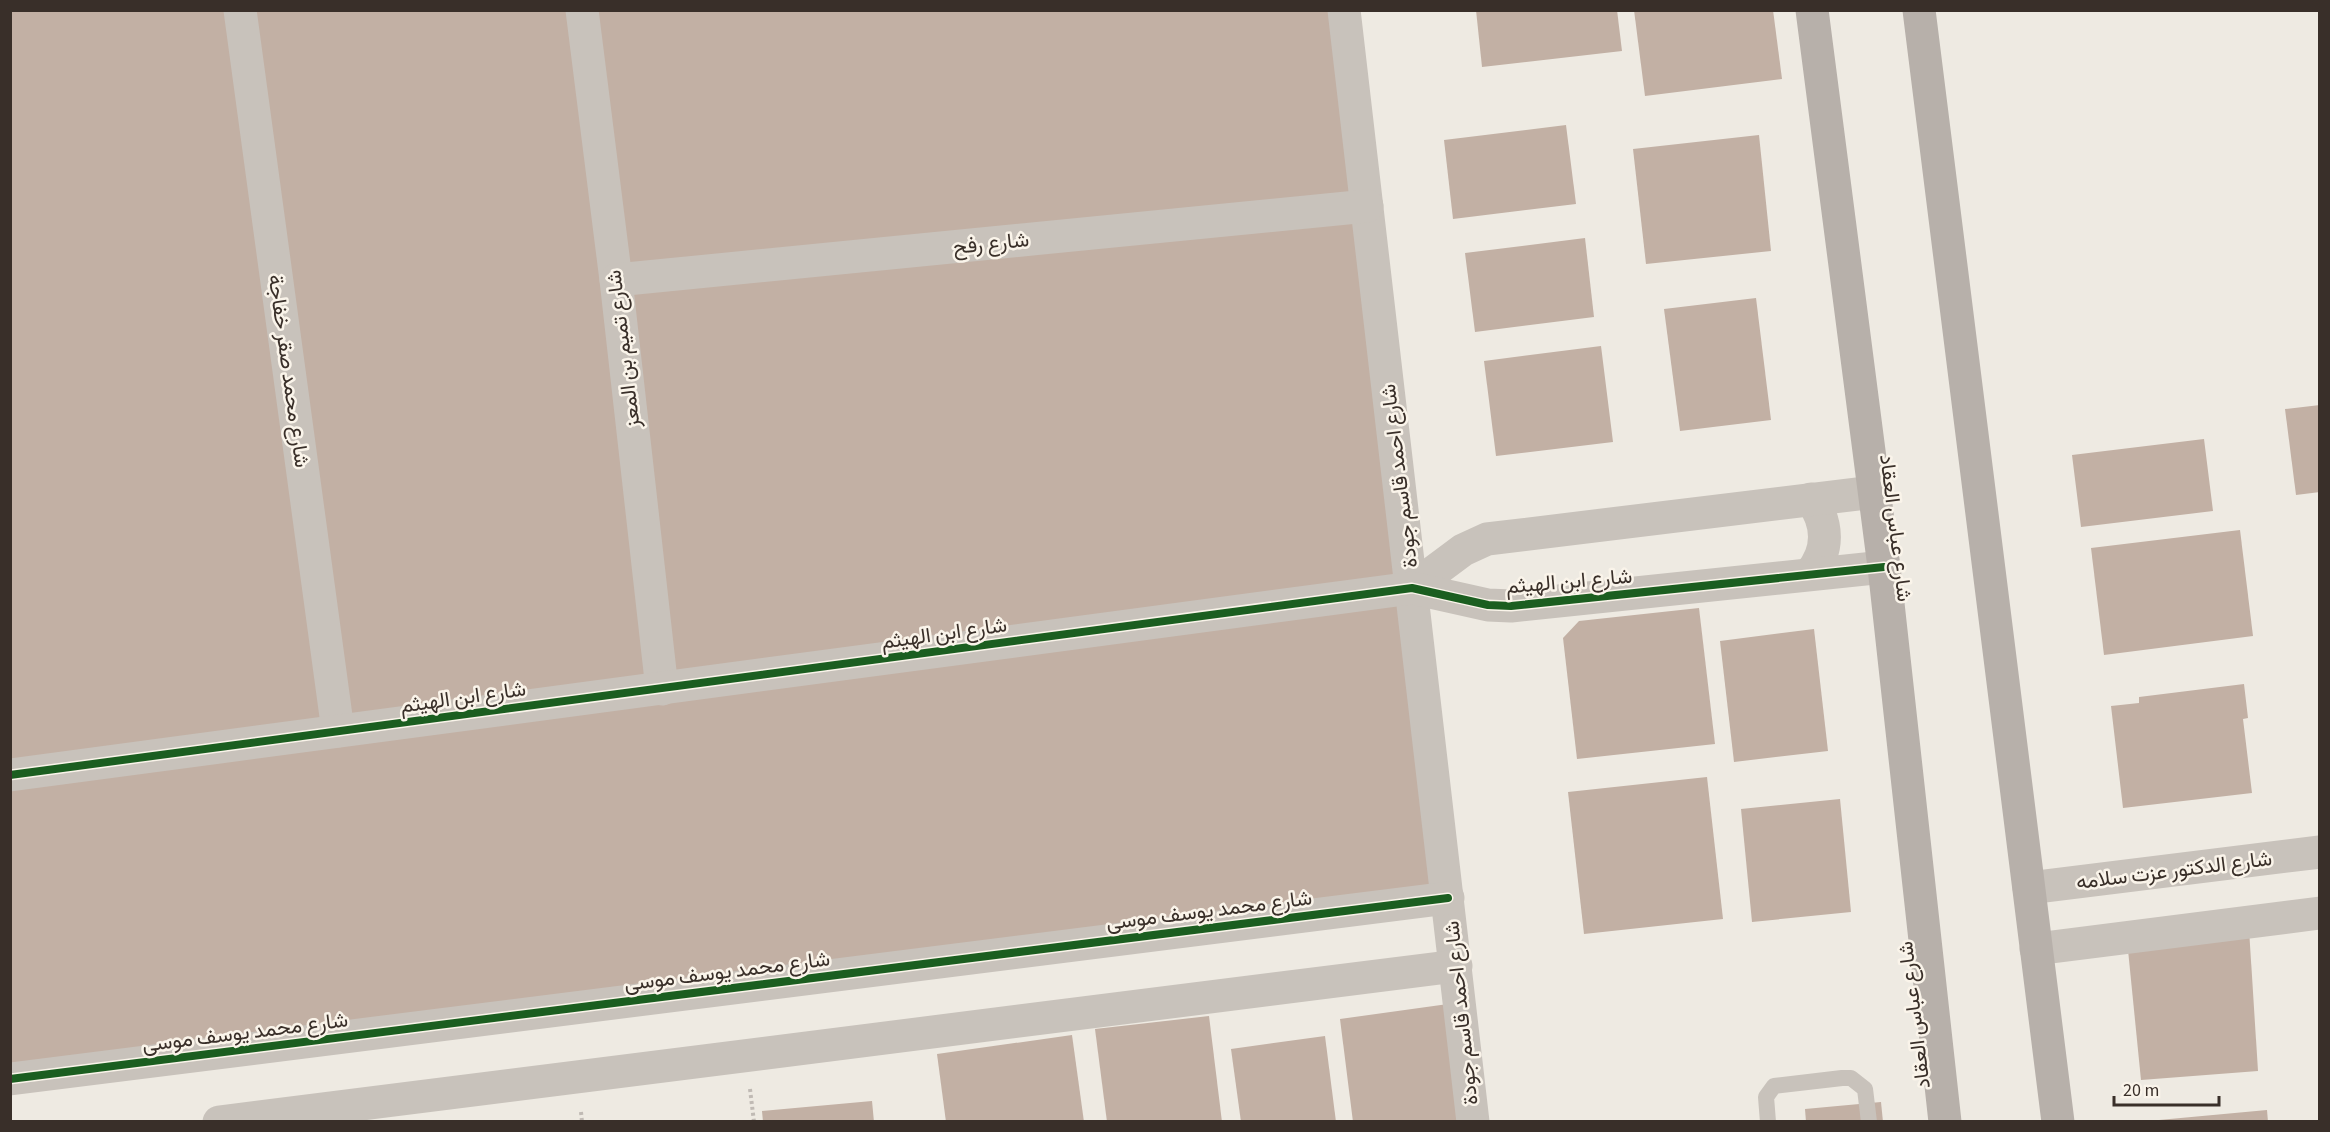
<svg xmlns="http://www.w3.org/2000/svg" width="2330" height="1132" font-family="'Source Sans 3',Vazirmatn,sans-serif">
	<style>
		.building { fill: #c2b0a4 }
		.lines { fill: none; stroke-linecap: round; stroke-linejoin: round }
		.path { stroke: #c0bab4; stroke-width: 4; stroke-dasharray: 3 3; stroke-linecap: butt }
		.lane { stroke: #c8c2bb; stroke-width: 16 }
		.street { stroke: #c8c2bb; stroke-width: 33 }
		.primary { stroke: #b7b0aa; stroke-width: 33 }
		.cycleway-casing { stroke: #faf4ea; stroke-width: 11 }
		.cycleway { stroke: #1b5e20; stroke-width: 8 }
		.labels { text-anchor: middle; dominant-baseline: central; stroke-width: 5; stroke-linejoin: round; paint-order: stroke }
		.street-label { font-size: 21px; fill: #392f29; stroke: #faf4ea }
	</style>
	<rect width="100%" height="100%" fill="#eeeae2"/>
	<g class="building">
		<path d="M 10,10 L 1344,10 L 1448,898 L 10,1081 Z"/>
		<path d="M 1476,10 L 1617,10 L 1622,51 L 1482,67 Z"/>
		<path d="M 1634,10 L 1773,10 L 1782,79 L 1645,96 Z"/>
		<path d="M 1566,125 L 1576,204 L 1453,219 L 1444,140 Z"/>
		<path d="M 1759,135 L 1771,251 L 1646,264 L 1633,149 Z"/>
		<path d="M 1585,238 L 1594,317 L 1475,332 L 1465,253 Z"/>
		<path d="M 1756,298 L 1771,420 L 1680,431 L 1664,309 Z"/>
		<path d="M 1601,346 L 1613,442 L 1496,456 L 1484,361 Z"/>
		<path d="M 2320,405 L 2320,492 L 2296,495 L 2285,409 Z"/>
		<path d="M 2204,439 L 2213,511 L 2081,527 L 2072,455 Z"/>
		<path d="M 2240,530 L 2253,636 L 2104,655 L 2091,548 Z"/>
		<path d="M 1699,608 L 1715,744 L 1577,759 L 1563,638 L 1579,621 Z"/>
		<path d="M 1814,629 L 1828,751 L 1734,762 L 1720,641 Z"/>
		<path d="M 2244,684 L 2248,718 L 2243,719 L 2252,793 L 2123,808 L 2111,706 L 2139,703 L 2139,697 Z"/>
		<path d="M 1707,777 L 1723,919 L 1584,934 L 1568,792 Z"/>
		<path d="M 1840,799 L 1851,912 L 1752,922 L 1741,809 Z"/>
		<path d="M 2249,929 L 2258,1071 L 2141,1080 L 2127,940 Z"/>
		<path d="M 1448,1004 L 1463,1122 L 1353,1122 L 1340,1019 Z"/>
		<path d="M 1209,1016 L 1222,1122 L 1107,1122 L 1095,1029 Z"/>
		<path d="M 1072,1035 L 1084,1122 L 946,1122 L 937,1054 Z"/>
		<path d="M 1325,1036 L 1336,1122 L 1241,1122 L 1231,1049 Z"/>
		<path d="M 872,1101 L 874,1122 L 763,1122 L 762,1111 Z"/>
		<path d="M 1881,1102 L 1883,1122 L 1806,1122 L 1805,1109 Z"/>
		<path d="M 2267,1110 L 2268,1122 L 2159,1122 L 2159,1120 Z"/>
	</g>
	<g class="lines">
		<g class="path">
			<path d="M 750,1089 L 754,1122"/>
			<path d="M 581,1112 L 582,1122"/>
		</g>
		<path class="lane" d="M 1768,1122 L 1766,1097 L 1774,1086 L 1842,1078 L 1851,1078 L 1865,1089 L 1869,1122"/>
		<g class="street">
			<path d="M 240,10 L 338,731"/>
			<path d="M 582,10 L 616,280 L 662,689"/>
			<path d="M 1344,10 L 1473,1122"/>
			<path d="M 616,280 L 1367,206"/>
			<path d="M 1810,574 C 1829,551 1829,524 1811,499"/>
			<path d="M 1412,588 L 1463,550 L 1487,539 L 1874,492"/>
			<path d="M 10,775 L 1412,588 L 1488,605 L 1511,606 L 1884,567"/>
			<path d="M 2029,888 L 2320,852"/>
			<path d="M 2036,949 L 2320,913"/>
			<path d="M 10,1079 L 1448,898"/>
			<path d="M 219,1122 L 1456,966"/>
		</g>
		<g class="primary">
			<path d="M 1812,10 L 1884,567 L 1945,1122"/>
			<path d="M 1919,10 L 2058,1122"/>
		</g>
		<g class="cycleway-casing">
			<g id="cycleway">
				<path d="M 10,775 L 1412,588 L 1488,605 L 1511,606 L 1884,567"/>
				<path d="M 10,1079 L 1448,898"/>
			</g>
		</g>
		<use href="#cycleway" class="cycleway"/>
	</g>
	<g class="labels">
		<g class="street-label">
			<text transform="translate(991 243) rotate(-6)">شارع رفح</text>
			<text transform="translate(623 349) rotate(-97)">شارع تميم بن المعز</text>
			<text transform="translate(289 371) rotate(82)">شارع محمد صقر خفاجة</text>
			<text transform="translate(1399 476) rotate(-97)">شارع احمد قاسم جودة</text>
			<text transform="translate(1896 528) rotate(83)">شارع عباس العقاد</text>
			<text transform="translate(1569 581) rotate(-5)">شارع ابن الهيثم</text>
			<text transform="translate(944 633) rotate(-8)">شارع ابن الهيثم</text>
			<text transform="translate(463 697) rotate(-8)">شارع ابن الهيثم</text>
			<text transform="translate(2174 870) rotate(-7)">شارع الدكتور عزت سلامه</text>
			<text transform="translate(1209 910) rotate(-7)">شارع محمد يوسف موسى</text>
			<text transform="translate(727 971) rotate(-7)">شارع محمد يوسف موسى</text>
			<text transform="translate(1461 1013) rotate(-96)">شارع احمد قاسم جودة</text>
			<text transform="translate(1914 1015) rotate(-97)">شارع عباس العقاد</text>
			<text transform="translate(245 1032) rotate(-7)">شارع محمد يوسف موسى</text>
		</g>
	</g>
	<rect width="2330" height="1132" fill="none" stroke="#392f29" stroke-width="24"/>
	<path d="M2114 1096v9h105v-9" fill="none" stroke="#392f29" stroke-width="3"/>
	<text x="2123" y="1096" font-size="18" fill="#392f29" stroke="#faf4ea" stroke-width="4.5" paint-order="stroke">20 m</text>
</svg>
